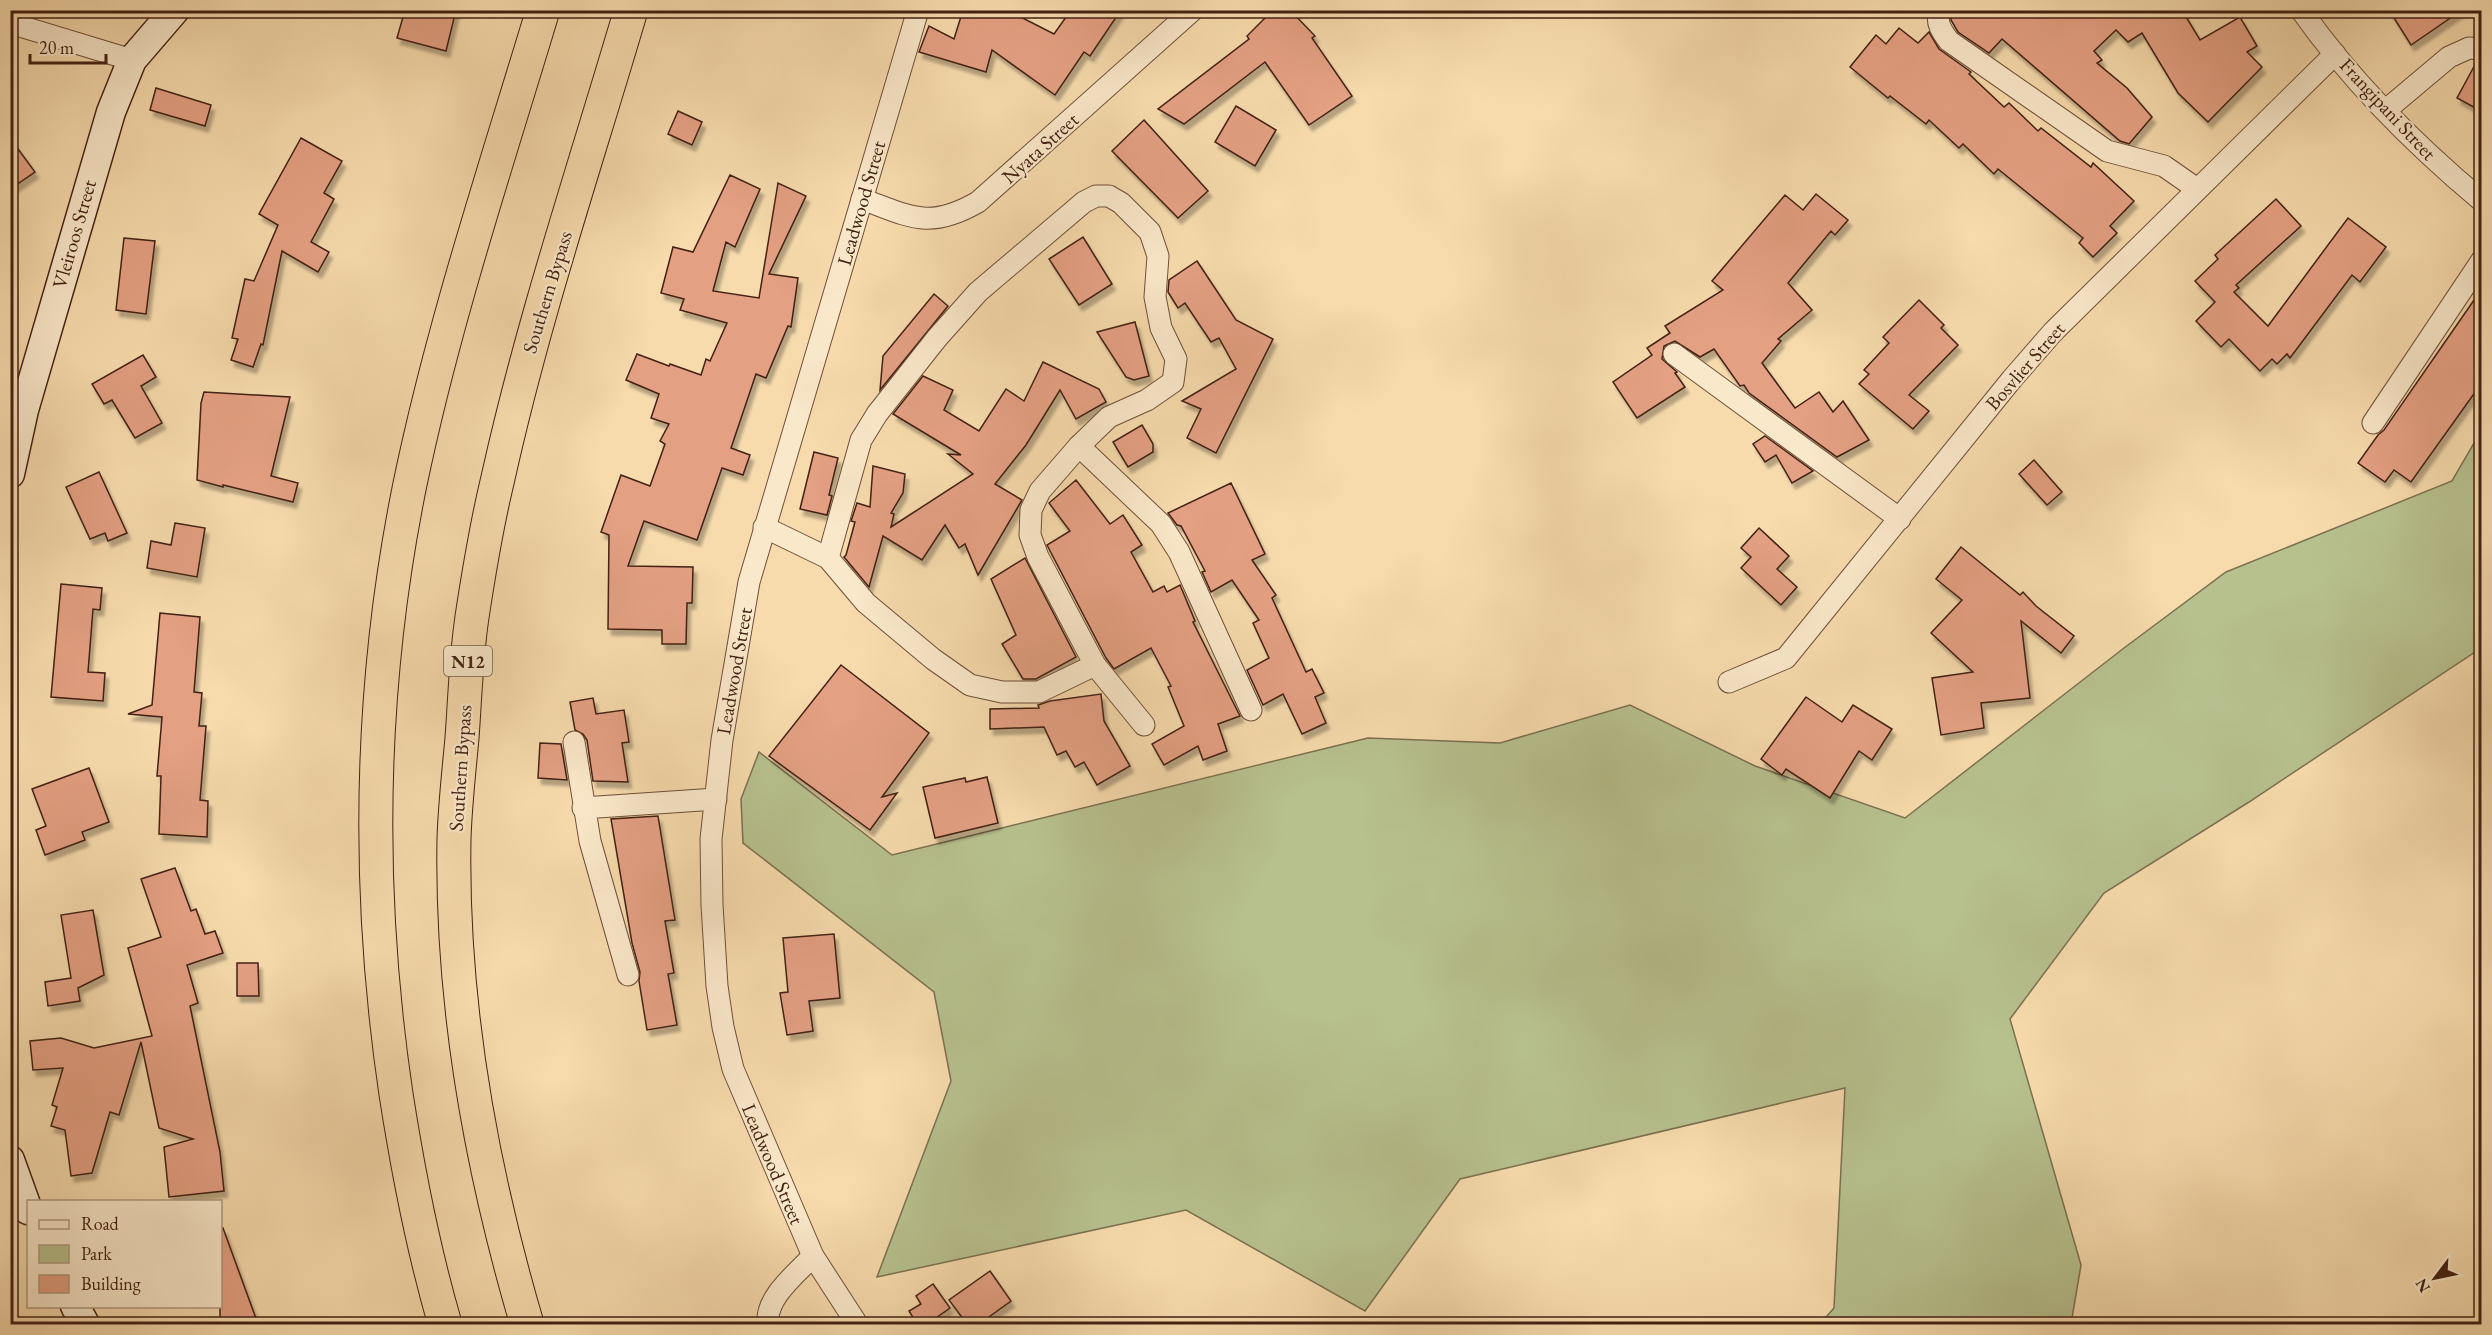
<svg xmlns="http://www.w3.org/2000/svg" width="2492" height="1335" font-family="'EB Garamond',serif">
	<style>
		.green { fill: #b7c18e; stroke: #7c7050; stroke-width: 1.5 }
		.building { fill: #e4a083; stroke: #422012; stroke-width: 1.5; filter: url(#shadow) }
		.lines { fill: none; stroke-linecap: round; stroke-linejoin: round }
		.street-casing { stroke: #6f4f39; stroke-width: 23 }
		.secondary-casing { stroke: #422012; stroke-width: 31 }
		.highway-casing { stroke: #422012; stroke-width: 35 }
		.street { stroke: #fae8ca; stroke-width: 21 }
		.secondary { stroke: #fae8ca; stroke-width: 28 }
		.highway { stroke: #f7dbad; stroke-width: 33 }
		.labels { text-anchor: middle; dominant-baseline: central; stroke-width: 4.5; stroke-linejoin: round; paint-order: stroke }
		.shield { fill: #fae8ca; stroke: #795c49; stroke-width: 1.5 }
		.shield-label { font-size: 18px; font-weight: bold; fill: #422012 }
		.street-label { font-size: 20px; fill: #422012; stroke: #fae8ca }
	</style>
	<defs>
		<filter id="shadow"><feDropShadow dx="3.5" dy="6" stdDeviation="1.5" flood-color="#0004"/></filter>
	</defs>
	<rect width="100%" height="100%" fill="#f7dbad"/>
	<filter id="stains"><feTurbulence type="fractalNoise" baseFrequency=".00333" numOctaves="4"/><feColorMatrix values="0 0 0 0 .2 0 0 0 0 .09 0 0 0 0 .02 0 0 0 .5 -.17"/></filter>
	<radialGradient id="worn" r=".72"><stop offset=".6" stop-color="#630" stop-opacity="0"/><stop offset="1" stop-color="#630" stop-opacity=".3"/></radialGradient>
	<path class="green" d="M 2481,431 L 2481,648 L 2249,802 L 2104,893 L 2010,1019 L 2081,1265 L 2071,1324 L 1820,1324 L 1834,1308 L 1845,1088 L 1460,1179 L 1365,1311 L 1186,1210 L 877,1277 L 951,1081 L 934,992 L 743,843 L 741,799 L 759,752 L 892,855 L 1368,738 L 1500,743 L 1630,705 L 1755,766 L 1905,818 L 2124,648 L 2226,572 L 2452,481 Z"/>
	<g class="building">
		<path d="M 405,10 L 456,10 L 446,51 L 397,38 Z"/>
		<path d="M 963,10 L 1007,10 L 1054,34 L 1071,10 L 1121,10 L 1090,56 L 1084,52 L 1055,95 L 992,50 L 986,72 L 919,52 L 929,26 L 954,39 Z"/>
		<path d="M 1273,10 L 1290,10 L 1315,36 L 1312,38 L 1352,96 L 1309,125 L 1265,62 L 1184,124 L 1158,109 L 1249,39 L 1247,36 Z"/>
		<path d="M 1952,10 L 2182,10 L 2200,40 L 2240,17 L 2257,46 L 2247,52 L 2262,67 L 2208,122 L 2178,93 L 2142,33 L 2128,42 L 2116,30 L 2094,51 L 2102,60 L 2097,63 L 2127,88 L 2152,117 L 2129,144 L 2120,141 L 2002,39 L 1989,53 L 1958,32 L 1951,20 Z"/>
		<path d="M 2389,10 L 2462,10 L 2411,45 Z"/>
		<path d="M 1899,28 L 1918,43 L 1929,32 L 1939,49 L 1971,72 L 1969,74 L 2004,107 L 2009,103 L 2038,131 L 2041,128 L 2091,167 L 2093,163 L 2134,201 L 2110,226 L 2117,233 L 2093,257 L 2079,243 L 2083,238 L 1998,169 L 1994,174 L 1963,144 L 1959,148 L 1929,120 L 1926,124 L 1890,96 L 1888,98 L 1850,67 L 1876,35 L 1886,44 Z"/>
		<path d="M 2477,61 L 2481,62 L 2481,111 L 2457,98 Z"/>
		<path d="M 156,88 L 211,105 L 205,126 L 150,110 Z"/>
		<path d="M 1236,106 L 1276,130 L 1255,166 L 1215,142 Z"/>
		<path d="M 678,111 L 702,122 L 692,145 L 668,134 Z"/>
		<path d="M 1144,120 L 1208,191 L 1178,218 L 1112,151 Z"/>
		<path d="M 10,138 L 35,172 L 10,189 Z"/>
		<path d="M 301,138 L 342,161 L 324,193 L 334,199 L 311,242 L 329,252 L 318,272 L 282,251 L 263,345 L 261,344 L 253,367 L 231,360 L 238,339 L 232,338 L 245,279 L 254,281 L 278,225 L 259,214 Z"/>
		<path d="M 730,175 L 760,189 L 735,247 L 726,242 L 713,291 L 759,298 L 778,183 L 806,196 L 769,274 L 798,278 L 791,327 L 788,326 L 766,378 L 756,374 L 731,448 L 750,455 L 743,475 L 722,468 L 697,540 L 644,521 L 628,566 L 693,567 L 692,603 L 687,603 L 686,644 L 662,644 L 662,630 L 608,629 L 609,535 L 601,532 L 621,475 L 650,486 L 665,444 L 660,441 L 669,424 L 651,418 L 659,394 L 626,380 L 637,354 L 669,366 L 670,364 L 701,375 L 706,359 L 710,361 L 727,323 L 680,310 L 684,299 L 661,293 L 673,247 L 693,252 Z"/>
		<path d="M 1816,194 L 1848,220 L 1835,235 L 1831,231 L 1788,283 L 1812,310 L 1778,339 L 1781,341 L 1762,363 L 1795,408 L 1819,392 L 1833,412 L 1843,401 L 1869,440 L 1837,457 L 1749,393 L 1744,385 L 1740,386 L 1714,349 L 1700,357 L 1675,341 L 1664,346 L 1662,359 L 1677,372 L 1675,373 L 1685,387 L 1637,418 L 1613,382 L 1652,355 L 1647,348 L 1670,333 L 1665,326 L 1723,290 L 1712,281 L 1785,195 L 1803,210 Z"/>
		<path d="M 2276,199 L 2301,226 L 2236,285 L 2239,288 L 2234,292 L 2268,326 L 2348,218 L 2386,247 L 2360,282 L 2352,275 L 2290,358 L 2287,354 L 2277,364 L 2272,359 L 2260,371 L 2229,339 L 2221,347 L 2196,321 L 2215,302 L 2195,281 L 2218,259 L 2215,255 Z"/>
		<path d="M 1083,237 L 1112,284 L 1079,305 L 1049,259 Z"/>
		<path d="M 124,238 L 155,241 L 146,314 L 116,310 Z"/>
		<path d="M 1197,261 L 1236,320 L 1273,339 L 1216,453 L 1187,438 L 1201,409 L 1182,401 L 1236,369 L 1219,338 L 1211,342 L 1185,303 L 1178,308 L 1168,292 L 1169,280 Z"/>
		<path d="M 2481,290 L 2481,384 L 2411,482 L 2394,470 L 2385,482 L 2358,463 L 2378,435 L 2384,430 Z"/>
		<path d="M 934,294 L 948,306 L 880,390 L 883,356 Z"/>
		<path d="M 1919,300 L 1944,325 L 1941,328 L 1958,345 L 1909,395 L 1929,411 L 1913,429 L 1859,384 L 1869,374 L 1864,370 L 1889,343 L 1883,337 Z"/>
		<path d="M 1135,322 L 1149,376 L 1134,380 L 1126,377 L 1097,332 Z"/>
		<path d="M 143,355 L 156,377 L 141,386 L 162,423 L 135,438 L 112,400 L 104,404 L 92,384 Z"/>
		<path d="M 1043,362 L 1099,389 L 1106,402 L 1076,419 L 1060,390 L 1026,445 L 995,484 L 1022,500 L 978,575 L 965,544 L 959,548 L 945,525 L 922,560 L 883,536 L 869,587 L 844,557 L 846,555 L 855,522 L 851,521 L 857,503 L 870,507 L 873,466 L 905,474 L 903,493 L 891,513 L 894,514 L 891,527 L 973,474 L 948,454 L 961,455 L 893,414 L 923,376 L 953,390 L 944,410 L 979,431 L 1006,389 L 1024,401 Z"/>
		<path d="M 204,392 L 290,397 L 271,476 L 298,483 L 293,502 L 223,485 L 223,487 L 197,480 L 201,403 Z"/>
		<path d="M 1142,425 L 1153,444 L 1153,452 L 1128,467 L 1113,442 Z"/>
		<path d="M 1765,436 L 1813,471 L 1792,483 L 1776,455 L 1765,462 L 1753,444 Z"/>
		<path d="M 814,452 L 838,458 L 829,495 L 832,496 L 827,515 L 800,509 Z"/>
		<path d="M 2034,460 L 2062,492 L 2047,505 L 2019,474 Z"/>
		<path d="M 99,472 L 127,533 L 108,541 L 105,533 L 90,539 L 66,487 Z"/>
		<path d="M 1076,480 L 1110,524 L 1123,515 L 1142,545 L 1131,552 L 1153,592 L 1164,586 L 1167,592 L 1180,585 L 1195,621 L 1193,622 L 1240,716 L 1218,724 L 1227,751 L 1203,760 L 1198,746 L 1164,765 L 1152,744 L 1184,726 L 1168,687 L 1171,686 L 1151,648 L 1114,669 L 1106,658 L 1047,545 L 1070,531 L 1049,503 Z"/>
		<path d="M 1231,483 L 1265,554 L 1252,560 L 1276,595 L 1272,598 L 1306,672 L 1312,669 L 1324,693 L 1315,697 L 1326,723 L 1302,734 L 1283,694 L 1263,705 L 1247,670 L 1269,658 L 1253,623 L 1259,620 L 1232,580 L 1211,592 L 1202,572 L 1205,571 L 1181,526 L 1177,525 L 1168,513 Z"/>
		<path d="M 175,523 L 205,528 L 197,577 L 147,568 L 151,541 L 171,545 Z"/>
		<path d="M 1759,528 L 1789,556 L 1777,569 L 1797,587 L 1781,605 L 1741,568 L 1751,557 L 1741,548 Z"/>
		<path d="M 1961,547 L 2020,595 L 2023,592 L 2036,606 L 2074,636 L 2061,653 L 2021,621 L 2030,698 L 1981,703 L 1984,728 L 1941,735 L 1932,678 L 1973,672 L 1931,633 L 1962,600 L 1936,579 Z"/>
		<path d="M 1025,558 L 1076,657 L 1036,679 L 1023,679 L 1002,644 L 1016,635 L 991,579 Z"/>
		<path d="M 61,584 L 102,588 L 100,610 L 93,609 L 88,672 L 105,673 L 103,701 L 51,697 Z"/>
		<path d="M 160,613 L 200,617 L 194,692 L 202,693 L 199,726 L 206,726 L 200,800 L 208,801 L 207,837 L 159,834 L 161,776 L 157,776 L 162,717 L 128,714 L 152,705 Z"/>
		<path d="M 841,665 L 929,733 L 882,797 L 897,793 L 870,830 L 769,756 Z"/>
		<path d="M 1101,694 L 1104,721 L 1130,766 L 1097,785 L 1084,762 L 1075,767 L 1066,751 L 1057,755 L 1044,727 L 990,729 L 990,709 L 1039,708 L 1038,705 L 1050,701 Z"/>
		<path d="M 1806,697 L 1842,722 L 1853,705 L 1892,729 L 1872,760 L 1859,751 L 1830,798 L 1786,769 L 1782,775 L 1761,759 Z"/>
		<path d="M 593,698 L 596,714 L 624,710 L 629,742 L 622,743 L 628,782 L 593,781 L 587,740 L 583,734 L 575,730 L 570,702 Z"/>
		<path d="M 540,743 L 561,744 L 567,780 L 538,778 Z"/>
		<path d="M 89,768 L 109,822 L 82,832 L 85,840 L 45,855 L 36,830 L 46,826 L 32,789 Z"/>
		<path d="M 987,777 L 998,823 L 935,838 L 923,787 L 965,778 L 966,782 Z"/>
		<path d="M 658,816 L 675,920 L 665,921 L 674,973 L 668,974 L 677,1025 L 647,1030 L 639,981 L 640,972 L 632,943 L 611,819 Z"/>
		<path d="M 175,868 L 191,911 L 196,909 L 205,934 L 215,931 L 223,953 L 187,965 L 198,1003 L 190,1006 L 220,1152 L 224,1191 L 169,1197 L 164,1147 L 193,1139 L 159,1128 L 141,1042 L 119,1115 L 110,1112 L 92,1173 L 71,1176 L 65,1130 L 51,1126 L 57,1107 L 52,1105 L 63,1068 L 33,1070 L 30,1041 L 61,1038 L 94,1048 L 152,1036 L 128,948 L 161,937 L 141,879 Z"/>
		<path d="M 93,910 L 104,975 L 78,988 L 80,1001 L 48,1006 L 45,982 L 71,978 L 61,915 Z"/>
		<path d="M 834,934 L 840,998 L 809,1001 L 813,1031 L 787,1035 L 780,993 L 788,992 L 783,938 Z"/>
		<path d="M 237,963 L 258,963 L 259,996 L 237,996 Z"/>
		<path d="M 223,1228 L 258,1324 L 220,1324 L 220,1229 Z"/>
		<path d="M 990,1271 L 1011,1301 L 979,1324 L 967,1324 L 949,1300 Z"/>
		<path d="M 933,1284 L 950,1308 L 927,1324 L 917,1324 L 909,1311 L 921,1304 L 916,1296 Z"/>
	</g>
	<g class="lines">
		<g class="street-casing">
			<g id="street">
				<path d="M 1940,10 C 1935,22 1942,32 1949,41 L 2107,151 L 2164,166 L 2197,189"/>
				<path d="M 2301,10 C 2351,81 2415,145 2482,201"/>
				<path d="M 10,23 L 132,60"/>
				<path d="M 2386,110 L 2449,57 L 2469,48 L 2482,49"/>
				<path d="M 862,199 C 911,217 929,230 978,202 L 1193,10"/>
				<path d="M 1674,354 L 1900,519"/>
				<path d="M 2373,423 L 2482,260"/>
				<path d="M 1079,446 L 1161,524 L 1179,552 L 1251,710"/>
				<path d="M 764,527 L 828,558 L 866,603 L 933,659 L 970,685 L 1002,692 L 1039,692 L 1095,665"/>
				<path d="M 828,558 L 861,440 L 877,414 L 937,338 L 978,292 L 1084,202 L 1096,196 L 1109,196 L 1121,203 L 1150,232 L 1158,256 L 1155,297 L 1161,328 L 1176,359 L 1173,382 L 1147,400 L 1109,417 L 1079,446 L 1040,491 L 1031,510 L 1030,535 L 1038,557 L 1095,665 L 1144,725"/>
				<path d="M 1729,682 L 1786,658 L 2012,379 L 2053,332 L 2335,54"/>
				<path d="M 574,742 L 590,841 L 628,975"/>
				<path d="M 583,808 L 716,799"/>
				<path d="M 768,1324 C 765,1298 796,1274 813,1256"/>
				<path d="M 857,1324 L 813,1256 L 733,1069 L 723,1027 L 717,986 L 712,905 L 711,839 L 722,740 L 749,582 L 918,10"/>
			</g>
		</g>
		<g class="secondary-casing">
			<g id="secondary">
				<path d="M 10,474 L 24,410 L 111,112 L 132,60 L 175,10"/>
				<path d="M 10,1160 L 28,1210"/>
				<path d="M 75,1306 L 85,1324"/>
			</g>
		</g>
		<g class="highway-casing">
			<g id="highway">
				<path d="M 445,1324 C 423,1249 408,1171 396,1094 C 366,892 369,685 410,484 C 443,325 496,166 543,10"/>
				<path d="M 527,1324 C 481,1168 451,1003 454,839 C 455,805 459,771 462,738 C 465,698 466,657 472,617 C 479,571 487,523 498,478 C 533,320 585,166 631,10"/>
			</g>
		</g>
		<use href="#street" class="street"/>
		<use href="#secondary" class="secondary"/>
		<use href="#highway" class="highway"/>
	</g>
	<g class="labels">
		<rect class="shield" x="444" y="646" width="48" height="30" rx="4.5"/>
		<g class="shield-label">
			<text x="468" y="661">N12</text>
		</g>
		<g class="street-label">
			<text transform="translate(2388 109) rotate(47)">Frangipani Street</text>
			<text transform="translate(1040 148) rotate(-42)">Nyata Street</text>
			<text transform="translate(861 203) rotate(-74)">Leadwood Street</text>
			<text transform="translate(74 234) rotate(-74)">Vleiroos Street</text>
			<text transform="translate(547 292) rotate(-73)">Southern Bypass</text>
			<text transform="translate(2025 366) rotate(-49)">Bosvlier Street</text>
			<text transform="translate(734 671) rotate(-80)">Leadwood Street</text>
			<text transform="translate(460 768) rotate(-86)">Southern Bypass</text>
			<text transform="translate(773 1164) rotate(67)">Leadwood Street</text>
		</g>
	</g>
	<rect width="2492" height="1335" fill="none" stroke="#f7dbad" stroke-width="36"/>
	<rect x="12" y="12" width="2468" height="1311" fill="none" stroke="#422012" stroke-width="3"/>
	<rect x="18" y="18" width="2456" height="1299" fill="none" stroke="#422012" stroke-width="1.5"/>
	<rect x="27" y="1200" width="195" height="108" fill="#fae8ca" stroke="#b09880" stroke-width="1.5"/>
	<rect x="39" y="1220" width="30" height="9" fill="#fae8ca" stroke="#b09880" stroke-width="1.5"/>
	<text x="81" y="1230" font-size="18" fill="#422012">Road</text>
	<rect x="39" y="1245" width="30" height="18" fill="#b7c18e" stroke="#b09880" stroke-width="1.5"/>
	<text x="81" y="1260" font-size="18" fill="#422012">Park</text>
	<rect x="39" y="1275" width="30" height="18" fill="#e4a083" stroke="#b09880" stroke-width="1.5"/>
	<text x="81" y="1290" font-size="18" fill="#422012">Building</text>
	<g transform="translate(2435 1278) rotate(238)" stroke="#fae8ca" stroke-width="4.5" paint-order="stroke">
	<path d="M0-4.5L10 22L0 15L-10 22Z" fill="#422012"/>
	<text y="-9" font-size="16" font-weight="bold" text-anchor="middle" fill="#422012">N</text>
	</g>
	<path d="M30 54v9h76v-9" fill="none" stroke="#422012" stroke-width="3"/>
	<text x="39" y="54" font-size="18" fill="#422012" stroke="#fae8ca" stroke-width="4.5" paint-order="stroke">20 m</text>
	<rect width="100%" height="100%" filter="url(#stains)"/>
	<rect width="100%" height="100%" fill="url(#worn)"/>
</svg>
